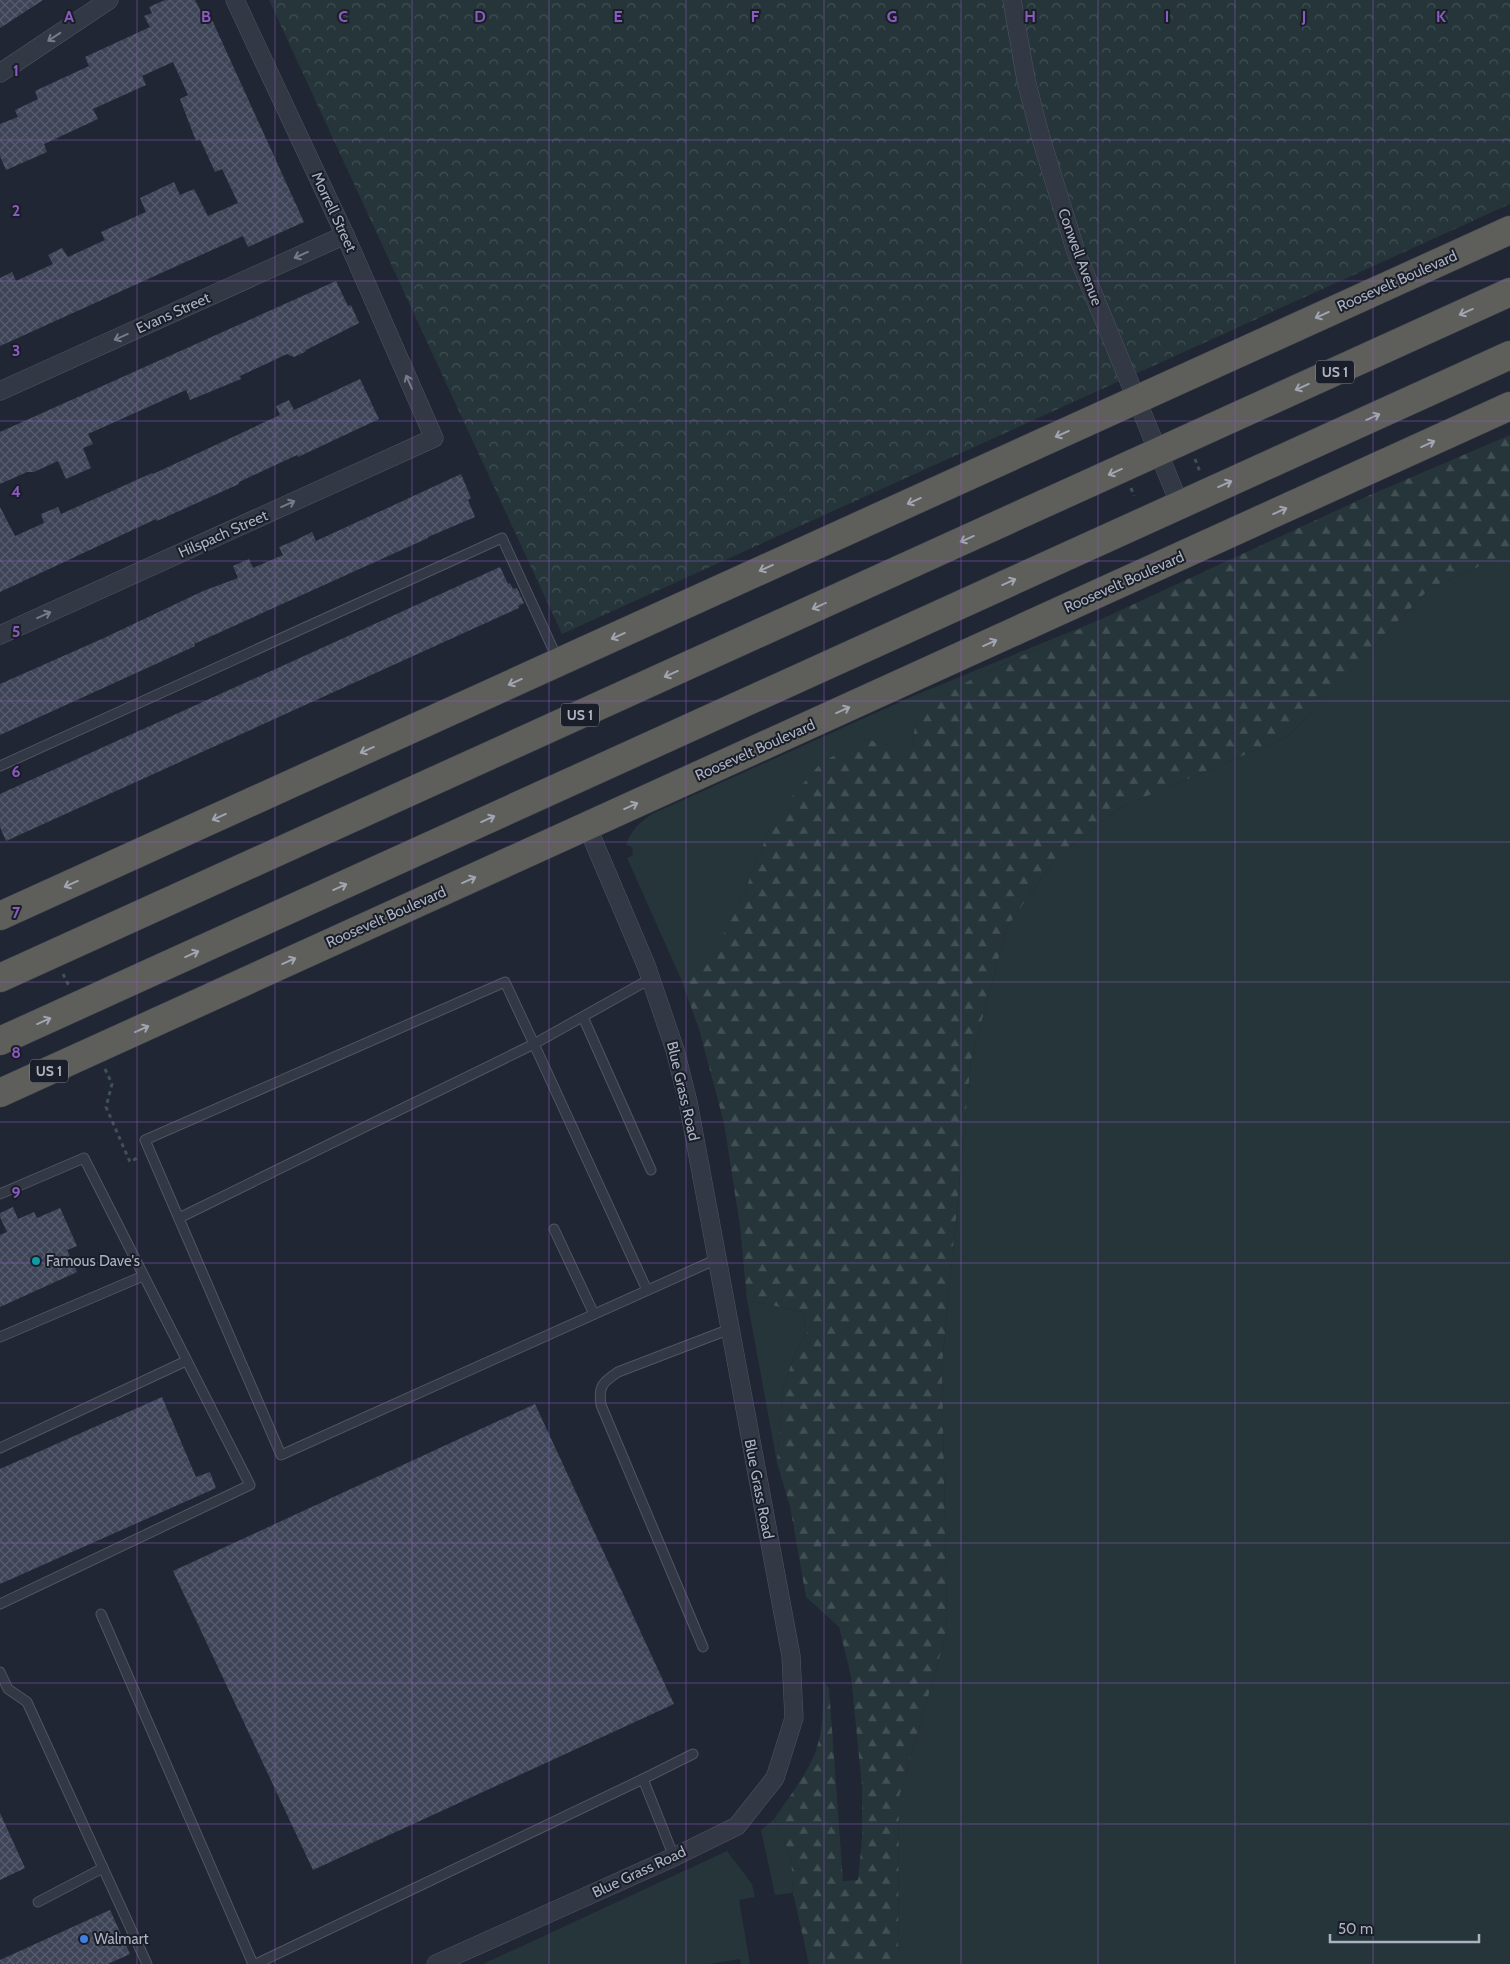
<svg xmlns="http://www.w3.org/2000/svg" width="1510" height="1964" font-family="Cabin,sans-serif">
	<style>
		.grass { fill: #253539 }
		.forest { fill: url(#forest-firs) }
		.park { fill: url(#park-crowns) }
		.building { fill: url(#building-cross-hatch) }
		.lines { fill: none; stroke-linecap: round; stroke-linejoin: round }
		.service-casing { stroke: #515563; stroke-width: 11 }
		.minor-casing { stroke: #515563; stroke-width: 19 }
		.trunk-casing { stroke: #3e4250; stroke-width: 29 }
		.path { stroke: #415055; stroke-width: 3; stroke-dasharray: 4 4; stroke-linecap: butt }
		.service { stroke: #333845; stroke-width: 9 }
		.minor { stroke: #333845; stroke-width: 18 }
		.trunk { stroke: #5e5e5a; stroke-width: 28 }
		.oneway { stroke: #767b8a }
		.oneway2 { stroke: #a1a5b2 }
		.grid { fill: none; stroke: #8c5bc0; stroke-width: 1; stroke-opacity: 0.55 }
		.culture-dot { fill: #0f9aa8; stroke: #191e29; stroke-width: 2 }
		.shop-dot { fill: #3f7fe0; stroke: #191e29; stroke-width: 2 }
		.labels { text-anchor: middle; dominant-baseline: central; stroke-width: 4; stroke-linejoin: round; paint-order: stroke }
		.shield { fill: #191e29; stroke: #818694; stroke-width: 1 }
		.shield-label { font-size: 14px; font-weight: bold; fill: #adb2c2 }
		.street-label { font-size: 15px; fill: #adb2c2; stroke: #191e29 }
		.poi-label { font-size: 15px; fill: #adb2c2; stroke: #191e29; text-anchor: start }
		.grid-label { font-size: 16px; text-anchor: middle; font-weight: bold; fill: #8c5bc0; stroke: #191e29; stroke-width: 4; stroke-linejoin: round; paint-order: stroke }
	</style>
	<defs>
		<pattern id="forest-firs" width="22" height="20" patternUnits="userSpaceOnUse" patternTransform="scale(1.25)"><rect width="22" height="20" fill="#253539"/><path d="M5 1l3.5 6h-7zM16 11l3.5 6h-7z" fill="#425054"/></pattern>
		<pattern id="park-crowns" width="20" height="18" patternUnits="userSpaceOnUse" patternTransform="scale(1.25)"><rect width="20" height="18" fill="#253539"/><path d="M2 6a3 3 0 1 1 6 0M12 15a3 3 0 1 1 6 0" fill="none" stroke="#425054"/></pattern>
		<pattern id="building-cross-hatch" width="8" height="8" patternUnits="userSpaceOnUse" patternTransform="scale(1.25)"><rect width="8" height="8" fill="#3e4557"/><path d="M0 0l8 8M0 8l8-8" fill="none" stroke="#575d6e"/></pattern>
	</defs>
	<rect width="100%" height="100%" fill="#202634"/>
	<g class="grass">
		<path d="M 1510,553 L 1510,1964 L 898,1964 L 899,1797 L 947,1631 L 942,1365 L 971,1060 L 1007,927 L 1055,859 L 1121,807 L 1287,737 L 1430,588 Z"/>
		<path d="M 1111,615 L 980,675 L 916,719 L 912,747 L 895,747 L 863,738 L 769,830 L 744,893 L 709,964 L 681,979 L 627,858 L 633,855 L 632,847 L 626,845 C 631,830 639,823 652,814 L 913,696 Z"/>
		<path d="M 747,1300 L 803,1312 L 807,1333 L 796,1350 L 783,1389 L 777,1463 Z"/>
		<path d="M 774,1819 L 791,1858 L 793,1893 L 775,1895 L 761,1830 Z"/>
		<path d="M 727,1851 L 752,1884 L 755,1897 L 739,1900 L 750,1964 L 741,1964 L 740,1959 L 710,1964 L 483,1964 Z"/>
	</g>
	<path class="forest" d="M 1510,435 L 1510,553 L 1430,588 L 1287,737 L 1121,807 L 1055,859 L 1007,927 L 971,1060 L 942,1365 L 947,1631 L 899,1797 L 898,1964 L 809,1964 L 793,1893 L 791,1858 L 774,1819 C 789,1797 807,1775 816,1750 C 824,1728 823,1703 823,1681 L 829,1688 L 843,1881 L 858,1880 L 862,1839 L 862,1786 L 851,1676 L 839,1627 L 806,1597 L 790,1506 L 777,1463 L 783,1389 L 796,1350 L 807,1333 L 803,1312 L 747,1300 L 740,1226 L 724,1123 L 699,1029 L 681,979 L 709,963 L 744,893 L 769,830 L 784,806 L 820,764 L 863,738 L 895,747 L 912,747 L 916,719 L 942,695 L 980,675 L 1370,495 Z"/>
	<path class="park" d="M 269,0 L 1510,0 L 1510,204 L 562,634 Z"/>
	<g class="building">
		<path d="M 0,0 L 43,0 L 0,28 Z"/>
		<path d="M 165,0 L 195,0 L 206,22 L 212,20 L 304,222 L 248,247 L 243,236 L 0,346 L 0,278 L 12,272 L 16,281 L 53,264 L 48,255 L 62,248 L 68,257 L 105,240 L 101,232 L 146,212 L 140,198 L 174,182 L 180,195 L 194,189 L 208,216 L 238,203 L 222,169 L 215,172 L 200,139 L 196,141 L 180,99 L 188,95 L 173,62 L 142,76 L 146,85 L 93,109 L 98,119 L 44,144 L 47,152 L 6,170 L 0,156 L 0,124 L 18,117 L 15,110 L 38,99 L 35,91 L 89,66 L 85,57 L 150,27 L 144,16 L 152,13 L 149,7 Z"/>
		<path d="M 336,281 L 348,306 L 351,305 L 359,323 L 306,350 L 305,352 L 294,357 L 287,354 L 240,376 L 241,379 L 190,400 L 186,390 L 88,434 L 93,444 L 83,448 L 91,468 L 66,479 L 58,461 L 34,472 L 27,472 L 0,484 L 0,432 Z"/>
		<path d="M 360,379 L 379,419 L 298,457 L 297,455 L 239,482 L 239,484 L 157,521 L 156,519 L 0,592 L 0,507 L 15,536 L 44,523 L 41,514 L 58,507 L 61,514 L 152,473 L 153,474 L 280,415 L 276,406 L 289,400 L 294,410 Z"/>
		<path d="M 461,474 L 471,498 L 468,500 L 475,517 L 428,537 L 428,538 L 194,644 L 195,646 L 180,653 L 0,735 L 0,684 L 104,638 L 203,591 L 238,578 L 233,566 L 249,559 L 253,568 L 283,555 L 279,547 L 296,540 L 312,532 L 316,541 Z"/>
		<path d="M 500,567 L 508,584 L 510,583 L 513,589 L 517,588 L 524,603 L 518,606 L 519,608 L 6,841 L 0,827 L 0,794 Z"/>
		<path d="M 13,1207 L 18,1219 L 34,1212 L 37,1218 L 60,1208 L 77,1246 L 67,1250 L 77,1272 L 0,1307 L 0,1235 L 7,1232 L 0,1217 L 0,1213 Z"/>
		<path d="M 162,1397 L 196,1477 L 210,1472 L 216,1488 L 0,1584 L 0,1469 Z"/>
		<path d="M 535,1404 L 674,1704 L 313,1870 L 173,1571 Z"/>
		<path d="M 0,1813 L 25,1868 L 0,1880 Z"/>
		<path d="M 110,1910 L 130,1954 L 108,1964 L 0,1964 L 0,1960 Z"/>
	</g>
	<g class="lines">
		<g class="service-casing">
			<g id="service">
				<path d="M 0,766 L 502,538 L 558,660"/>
				<path d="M 650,979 L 534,1044 L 505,982 L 145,1140 L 281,1455 L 717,1259"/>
				<path d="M 583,1017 L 651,1170"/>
				<path d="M 0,1194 L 84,1158 L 250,1485 L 0,1604"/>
				<path d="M 179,1218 L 534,1044 L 647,1290"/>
				<path d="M 554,1229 L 594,1314"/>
				<path d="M 0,1337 L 143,1276"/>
				<path d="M 0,1448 L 186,1361"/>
				<path d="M 101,1614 L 253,1964"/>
				<path d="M 703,1647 L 601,1405 C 598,1386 603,1382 618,1372 L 730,1329"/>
				<path d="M 0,1672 L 8,1689 L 27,1702 L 147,1964"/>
				<path d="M 643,1779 L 693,1754"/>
				<path d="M 38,1902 L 103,1868"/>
				<path d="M 256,1964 L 643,1779 L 674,1857"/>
			</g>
		</g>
		<g class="minor-casing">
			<g id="minor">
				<path d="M 1012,0 L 1026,80 L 1040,135 L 1076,252 L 1180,505"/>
				<path d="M 0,73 L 109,0"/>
				<path d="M 0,391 L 345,235"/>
				<path d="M 0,635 L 434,438 L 345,235 L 235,0"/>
				<path d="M 436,1964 L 674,1857 L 737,1826 L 775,1778 L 794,1718 L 791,1656 L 688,1102 L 675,1050 L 646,965 L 587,826"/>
			</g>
		</g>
		<g class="trunk-casing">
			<g id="trunk">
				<path d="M 0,916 L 1510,230"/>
				<path d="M 0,978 L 1510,292"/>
				<path d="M 0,1041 L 1510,355"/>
				<path d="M 0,1093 L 1510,406"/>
			</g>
		</g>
		<g class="path">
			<path d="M 1195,459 L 1200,472"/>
			<path d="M 1131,488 L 1134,496"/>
			<path d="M 63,974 L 69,986"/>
			<path d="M 105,1069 L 112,1084 L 106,1107 L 130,1162 L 137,1158"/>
		</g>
		<use href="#service" class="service"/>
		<use href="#minor" class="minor"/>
		<use href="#trunk" class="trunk"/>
	</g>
	<defs><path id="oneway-shaft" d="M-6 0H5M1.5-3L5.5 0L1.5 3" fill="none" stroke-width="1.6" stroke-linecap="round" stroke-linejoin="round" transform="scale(1.25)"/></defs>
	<g class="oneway">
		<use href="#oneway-shaft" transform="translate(54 37) rotate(147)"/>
		<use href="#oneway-shaft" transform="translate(301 255) rotate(156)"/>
		<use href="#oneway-shaft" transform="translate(121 337) rotate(156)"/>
		<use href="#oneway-shaft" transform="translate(409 382) rotate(-114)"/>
		<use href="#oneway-shaft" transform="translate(288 504) rotate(-24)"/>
		<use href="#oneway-shaft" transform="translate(44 615) rotate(-24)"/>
	</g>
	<g class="oneway2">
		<use href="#oneway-shaft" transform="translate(1466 312) rotate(156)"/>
		<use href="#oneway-shaft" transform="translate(1322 315) rotate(156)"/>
		<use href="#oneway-shaft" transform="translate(1302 387) rotate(156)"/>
		<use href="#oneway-shaft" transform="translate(1373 417) rotate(-24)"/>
		<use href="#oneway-shaft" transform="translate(1062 434) rotate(156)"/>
		<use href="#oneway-shaft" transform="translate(1428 444) rotate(-24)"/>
		<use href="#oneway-shaft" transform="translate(1115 472) rotate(156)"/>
		<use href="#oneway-shaft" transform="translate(1225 484) rotate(-24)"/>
		<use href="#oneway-shaft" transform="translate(914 501) rotate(156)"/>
		<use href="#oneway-shaft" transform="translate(1280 511) rotate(-24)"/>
		<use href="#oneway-shaft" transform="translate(967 539) rotate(156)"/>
		<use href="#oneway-shaft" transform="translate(766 568) rotate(156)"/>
		<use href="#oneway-shaft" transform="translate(1009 582) rotate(-24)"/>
		<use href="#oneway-shaft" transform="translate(819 606) rotate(156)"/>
		<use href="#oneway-shaft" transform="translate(618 636) rotate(156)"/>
		<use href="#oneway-shaft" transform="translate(990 643) rotate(-24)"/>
		<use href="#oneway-shaft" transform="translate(671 674) rotate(156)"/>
		<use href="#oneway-shaft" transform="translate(515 682) rotate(156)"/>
		<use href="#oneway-shaft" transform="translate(843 710) rotate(-24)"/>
		<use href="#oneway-shaft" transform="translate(367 750) rotate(156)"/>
		<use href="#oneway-shaft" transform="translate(631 806) rotate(-24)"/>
		<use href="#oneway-shaft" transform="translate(219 817) rotate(156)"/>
		<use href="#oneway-shaft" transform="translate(488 819) rotate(-24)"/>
		<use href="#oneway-shaft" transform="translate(469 880) rotate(-24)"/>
		<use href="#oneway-shaft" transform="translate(71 884) rotate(156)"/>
		<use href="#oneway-shaft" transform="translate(340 887) rotate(-24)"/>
		<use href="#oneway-shaft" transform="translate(192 954) rotate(-24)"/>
		<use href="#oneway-shaft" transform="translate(289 961) rotate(-24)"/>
		<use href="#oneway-shaft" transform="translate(44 1021) rotate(-24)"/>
		<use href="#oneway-shaft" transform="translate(142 1029) rotate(-24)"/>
	</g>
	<path class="grid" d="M 137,0 L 137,1964M 275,0 L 275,1964M 412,0 L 412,1964M 549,0 L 549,1964M 686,0 L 686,1964M 824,0 L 824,1964M 961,0 L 961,1964M 1098,0 L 1098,1964M 1235,0 L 1235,1964M 1373,0 L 1373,1964M 0,140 L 1510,140M 0,281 L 1510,281M 0,421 L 1510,421M 0,561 L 1510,561M 0,701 L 1510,701M 0,842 L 1510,842M 0,982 L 1510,982M 0,1122 L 1510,1122M 0,1263 L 1510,1263M 0,1403 L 1510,1403M 0,1543 L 1510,1543M 0,1683 L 1510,1683M 0,1824 L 1510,1824"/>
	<circle class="culture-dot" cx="36" cy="1261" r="5"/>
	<circle class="shop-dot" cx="84" cy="1939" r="5"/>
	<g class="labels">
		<g class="shield">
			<rect x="1316" y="360.5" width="38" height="23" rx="4"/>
			<rect x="561" y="703.5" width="38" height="23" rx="4"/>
			<rect x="30" y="1059.5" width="38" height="23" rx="4"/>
		</g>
		<g class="shield-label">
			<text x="1335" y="372">US 1</text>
			<text x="580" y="715">US 1</text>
			<text x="49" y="1071">US 1</text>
		</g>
		<g class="street-label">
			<text transform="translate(334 212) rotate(65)">Morrell Street</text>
			<text transform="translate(1080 257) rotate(70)">Conwell Avenue</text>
			<text transform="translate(1397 281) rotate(-24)">Roosevelt Boulevard</text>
			<text transform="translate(173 313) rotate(-24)">Evans Street</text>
			<text transform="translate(223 534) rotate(-24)">Hilspach Street</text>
			<text transform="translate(1124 582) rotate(-24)">Roosevelt Boulevard</text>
			<text transform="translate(755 750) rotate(-24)">Roosevelt Boulevard</text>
			<text transform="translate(386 917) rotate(-24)">Roosevelt Boulevard</text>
			<text transform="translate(683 1091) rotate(77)">Blue Grass Road</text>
			<text transform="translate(759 1489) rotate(79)">Blue Grass Road</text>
			<text transform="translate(639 1872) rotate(-25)">Blue Grass Road</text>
		</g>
		<g class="poi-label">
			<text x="46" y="1261">Famous Dave's</text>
			<text x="94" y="1939">Walmart</text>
		</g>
	</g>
	<g class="grid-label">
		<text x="69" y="22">A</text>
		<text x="206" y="22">B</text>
		<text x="343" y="22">C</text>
		<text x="480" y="22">D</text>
		<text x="618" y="22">E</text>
		<text x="755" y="22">F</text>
		<text x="892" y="22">G</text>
		<text x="1030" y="22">H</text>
		<text x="1167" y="22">I</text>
		<text x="1304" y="22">J</text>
		<text x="1441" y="22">K</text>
		<text x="16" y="76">1</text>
		<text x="16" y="216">2</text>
		<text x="16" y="356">3</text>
		<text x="16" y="497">4</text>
		<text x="16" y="637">5</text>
		<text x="16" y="777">6</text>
		<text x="16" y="918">7</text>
		<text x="16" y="1058">8</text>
		<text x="16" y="1198">9</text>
	</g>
	<path d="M1330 1934v8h149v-8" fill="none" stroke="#adb2c2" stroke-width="2.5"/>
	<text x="1338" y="1934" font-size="15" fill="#adb2c2" stroke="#191e29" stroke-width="4" paint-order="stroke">50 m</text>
</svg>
